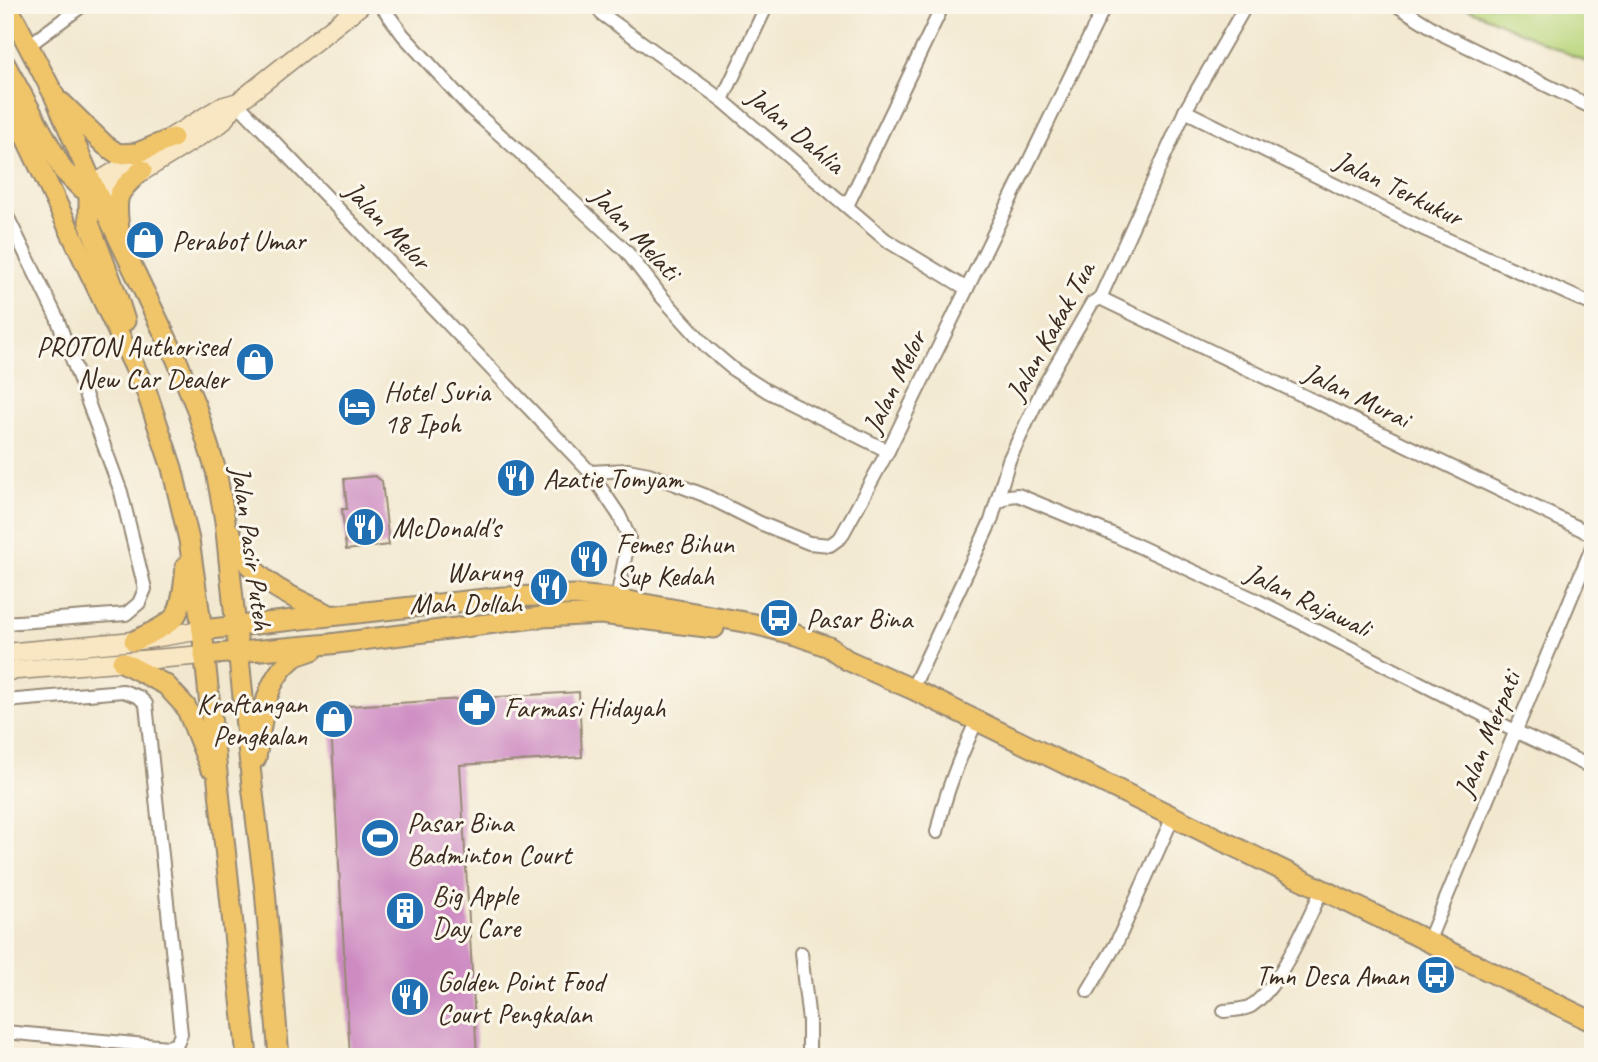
<svg xmlns="http://www.w3.org/2000/svg" width="1598" height="1062" font-family="Caveat,sans-serif">
	<style>
		.green { fill: #b9d67c; stroke: #7a804d; stroke-width: 2 }
		.building { fill: #ce8bc2 }
		.lines { fill: none; stroke-linecap: round; stroke-linejoin: round }
		.street-casing { stroke: #968976; stroke-width: 16 }
		.secondary-casing { stroke: #968976; stroke-width: 21 }
		.primary-casing { stroke: #968976; stroke-width: 23 }
		.street { stroke: #fff; stroke-width: 12 }
		.secondary { stroke: #f9e7c3; stroke-width: 18 }
		.primary { stroke: #f0c469; stroke-width: 19 }
		.labels { text-anchor: middle; dominant-baseline: central; stroke-width: 6; stroke-linejoin: round; paint-order: stroke }
		.street-label { font-size: 28px; fill: #3b2a1e; stroke: #fbf7ec }
		.poi-label { font-size: 28px; fill: #3b2a1e; stroke: #fbf7ec; text-anchor: start }
	</style>
	<rect width="100%" height="100%" fill="#fbf7ec"/>
	<filter id="ink" filterUnits="userSpaceOnUse"><feTurbulence type="fractalNoise" baseFrequency=".0143" numOctaves="2"/><feDisplacementMap in="SourceGraphic" scale="14" xChannelSelector="R" yChannelSelector="G"/><feConvolveMatrix kernelMatrix="1 2 1 2 8 2 1 2 1" color-interpolation-filters="sRGB"/></filter>
	<filter id="wash" filterUnits="userSpaceOnUse"><feTurbulence type="fractalNoise" baseFrequency=".00686" numOctaves="4" result="noise"/><feDisplacementMap in="SourceGraphic" scale="28" xChannelSelector="R" yChannelSelector="G"/><feGaussianBlur stdDeviation="1.57" result="paint"/><feColorMatrix in="noise" values="0 0 0 0 0 0 0 0 0 0 0 0 0 0 0 0 0 1.4 0 .05"/><feComposite in="paint" operator="in"/></filter>
	<g filter="url(#wash)">
		<rect width="100%" height="100%" fill="#f2e8cf"/>
		<path class="green" d="M 1461,5 L 1593,5 L 1593,65 Z"/>
		<g id="blocks">
			<g class="building">
				<path d="M 375,476 L 382,481 L 389,545 L 346,550 L 342,509 L 347,509 L 344,479 Z"/>
				<path d="M 579,692 L 582,757 L 460,765 L 477,1057 L 350,1057 L 331,726 L 348,706 Z"/>
			</g>
		</g>
	</g>
	<g filter="url(#ink)">
		<use href="#blocks" fill-opacity="0" stroke="#968976" stroke-width="2"/>
		<g class="lines">
			<g class="street-casing">
				<g id="street">
					<path d="M 381,5 L 403,35 L 470,108 L 533,164 L 626,251 L 661,296 L 707,347 L 734,370 L 767,391 L 888,451"/>
					<path d="M 597,5 L 602,14 L 722,100 L 886,240 L 967,289"/>
					<path d="M 1396,5 L 1444,35 L 1593,108"/>
					<path d="M 28,46 L 83,5"/>
					<path d="M 722,100 L 767,5"/>
					<path d="M 237,103 L 590,472 L 619,515 L 629,537 L 617,599"/>
					<path d="M 1185,111 L 1426,230 L 1593,305"/>
					<path d="M 847,206 L 943,5"/>
					<path d="M 5,212 L 57,318 L 121,492 L 145,589 L 139,603 L 126,614 L 5,623"/>
					<path d="M 1100,298 L 1593,535"/>
					<path d="M 590,472 L 628,470 L 649,474 L 704,495 L 760,523 L 809,543 L 830,545 L 841,537 L 888,451 L 1105,5"/>
					<path d="M 997,503 L 1009,496 L 1018,495 L 1112,534 L 1258,601 L 1515,731 L 1593,768"/>
					<path d="M 912,689 L 991,521 L 1009,460 L 1045,384 L 1092,303 L 1100,298 L 1185,111 L 1246,5"/>
					<path d="M 5,701 L 123,691 L 139,697 L 146,704 L 181,1034 L 177,1044 L 168,1047 L 5,1032"/>
					<path d="M 937,832 C 945,793 960,757 977,720"/>
					<path d="M 1428,942 L 1593,545"/>
					<path d="M 801,953 L 809,1021 L 809,1057"/>
					<path d="M 1088,991 L 1116,944 L 1173,817"/>
					<path d="M 1224,1011 C 1232,1010 1244,1010 1251,1006 C 1280,987 1307,921 1322,890"/>
				</g>
			</g>
			<g class="secondary-casing">
				<g id="secondary">
					<path d="M 93,185 L 221,107 L 235,103"/>
					<path d="M 99,198 L 221,123 L 237,103 L 361,5"/>
					<path d="M 5,653 L 134,641 L 202,630"/>
					<path d="M 5,671 L 204,655"/>
				</g>
			</g>
			<g class="primary-casing">
				<g id="primary">
					<path d="M 7,5 L 54,95 L 93,185 L 176,358 L 196,407 L 216,471 L 225,521 L 252,785 L 265,890 L 279,1057"/>
					<path d="M 5,64 L 63,170 L 80,187 L 98,198"/>
					<path d="M 5,94 L 147,393 L 172,468 L 189,540 L 202,630 L 247,1057"/>
					<path d="M 62,103 L 105,145 L 118,154 L 137,153 L 173,138"/>
					<path d="M 93,185 L 89,199 L 89,223 L 117,296 L 125,321"/>
					<path d="M 119,229 C 115,194 116,194 142,170"/>
					<path d="M 230,532 C 233,538 236,546 240,552 C 260,585 296,599 330,615"/>
					<path d="M 202,630 L 503,597 L 576,595 L 617,599 L 750,623 L 796,635 L 829,647 L 847,660 L 912,689 L 1593,1022"/>
					<path d="M 134,641 C 145,636 170,625 176,615 C 182,606 185,577 186,566"/>
					<path d="M 204,655 L 330,644 L 542,617 L 601,614 L 714,628"/>
					<path d="M 122,662 L 166,685 L 186,707 L 210,767"/>
					<path d="M 256,758 C 262,724 263,682 292,659 C 297,654 306,653 313,650"/>
				</g>
			</g>
			<use href="#street" class="street"/>
			<use href="#secondary" class="secondary"/>
			<use href="#primary" class="primary"/>
		</g>
	</g>
	<defs>
		<g id="shop-disc" transform="scale(2.0125)"><circle r="9.5" fill="#1f6fb2" stroke="#fbf7ec"/><path d="M-5-2.5h2.3a2.7 3.5 0 0 1 5.4 0H5L5.5 6h-11ZM-1.5-2.5h3a1.5 2.3 0 0 0-3 0Z" fill="#fff"/></g>
		<g id="hotel-disc" transform="scale(2.0125)"><circle r="9.5" fill="#1f6fb2" stroke="#fbf7ec"/><path d="M-6-4.5h1.5V1H6V5H4.5V3h-9V5H-6ZM-4 0a1.8 1.8 0 1 1 3.6 0ZM.5 0V-2.5h3Q6-2.5 6 0Z" fill="#fff"/></g>
		<g id="restaurant-disc" transform="scale(2.0125)"><circle r="9.5" fill="#1f6fb2" stroke="#fbf7ec"/><path d="M-5-6h1v4h1v-4h1v4h1v-4h1v5L-1.5 .5V6h-2V.5L-5-1ZM5-6V6H3V1.5H1.5Q1.5-4 5-6Z" fill="#fff"/></g>
		<g id="bus-disc" transform="scale(2.0125)"><circle r="9.5" fill="#1f6fb2" stroke="#fbf7ec"/><path d="M-5-6H5V4H4V6H2V4H-2V6H-4V4H-5ZM-3.5-4V0h7V-4ZM-3.5 1.2v1.5H-2V1.2ZM2 1.2v1.5H3.5V1.2Z" fill="#fff"/></g>
		<g id="pharmacy-disc" transform="scale(2.0125)"><circle r="9.5" fill="#1f6fb2" stroke="#fbf7ec"/><path d="M-2-6h4v4h4v4h-4v4h-4v-4h-4v-4h4Z" fill="#fff"/></g>
		<g id="stadium-disc" transform="scale(2.0125)"><circle r="9.5" fill="#1f6fb2" stroke="#fbf7ec"/><path d="M0-5a6.5 5 0 1 0 0 10a6.5 5 0 1 0 0-10ZM-3.5-1.8h7v3.6h-7Z" fill="#fff"/></g>
		<g id="building-disc" transform="scale(2.0125)"><circle r="9.5" fill="#1f6fb2" stroke="#fbf7ec"/><path d="M-4-6H4V6H1V3H-1V6H-4ZM-2.5-4.3h1.7v1.8h-1.7ZM.8-4.3h1.7v1.8H.8ZM-2.5-1h1.7V.8h-1.7ZM.8-1h1.7V.8H.8Z" fill="#fff"/></g>
	</defs>
	<g fill-rule="evenodd">
		<use href="#shop-disc" x="145" y="240"/>
		<use href="#shop-disc" x="255" y="362"/>
		<use href="#hotel-disc" x="357" y="407"/>
		<use href="#restaurant-disc" x="516" y="478"/>
		<use href="#restaurant-disc" x="365" y="527"/>
		<use href="#restaurant-disc" x="589" y="559"/>
		<use href="#restaurant-disc" x="549" y="587"/>
		<use href="#bus-disc" x="779" y="618"/>
		<use href="#pharmacy-disc" x="477" y="707"/>
		<use href="#shop-disc" x="334" y="719"/>
		<use href="#stadium-disc" x="380" y="838"/>
		<use href="#building-disc" x="405" y="911"/>
		<use href="#bus-disc" x="1436" y="975"/>
		<use href="#restaurant-disc" x="410" y="997"/>
	</g>
	<g class="labels">
		<g class="street-label">
			<text transform="translate(796 130) rotate(40)">Jalan Dahlia</text>
			<text transform="translate(1399 188) rotate(26)">Jalan Terkukur</text>
			<text transform="translate(388 225) rotate(46)">Jalan Melor</text>
			<text transform="translate(636 233) rotate(47)">Jalan Melati</text>
			<text transform="translate(1050 331) rotate(-61)">Jalan Kakak Tua</text>
			<text transform="translate(894 382) rotate(-64)">Jalan Melor</text>
			<text transform="translate(1357 395) rotate(26)">Jalan Murai</text>
			<text transform="translate(252 548) rotate(82)">Jalan Pasir Puteh</text>
			<text transform="translate(1308 600) rotate(26)">Jalan Rajawali</text>
			<text transform="translate(1487 734) rotate(-68)">Jalan Merpati</text>
		</g>
		<g class="poi-label">
			<text x="172" y="240">Perabot Umar</text>
			<text x="228" y="346" text-anchor="end">PROTON Authorised<tspan x="228" dy="32">New Car Dealer</tspan></text>
			<text x="384" y="391">Hotel Suria<tspan x="384" dy="32">18 Ipoh</tspan></text>
			<text x="543" y="478">Azatie Tomyam</text>
			<text x="392" y="527">McDonald's</text>
			<text x="616" y="543">Femes Bihun<tspan x="616" dy="32">Sup Kedah</tspan></text>
			<text x="522" y="571" text-anchor="end">Warung<tspan x="522" dy="32">Mah Dollah</tspan></text>
			<text x="806" y="618">Pasar Bina</text>
			<text x="307" y="703" text-anchor="end">Kraftangan<tspan x="307" dy="32">Pengkalan</tspan></text>
			<text x="504" y="707">Farmasi Hidayah</text>
			<text x="407" y="822">Pasar Bina<tspan x="407" dy="32">Badminton Court</tspan></text>
			<text x="432" y="895">Big Apple<tspan x="432" dy="32">Day Care</tspan></text>
			<text x="1409" y="975" text-anchor="end">Tmn Desa Aman</text>
			<text x="437" y="981">Golden Point Food<tspan x="437" dy="32">Court Pengkalan</tspan></text>
		</g>
	</g>
	<rect width="1598" height="1062" fill="none" stroke="#fbf7ec" stroke-width="28"/>
</svg>
